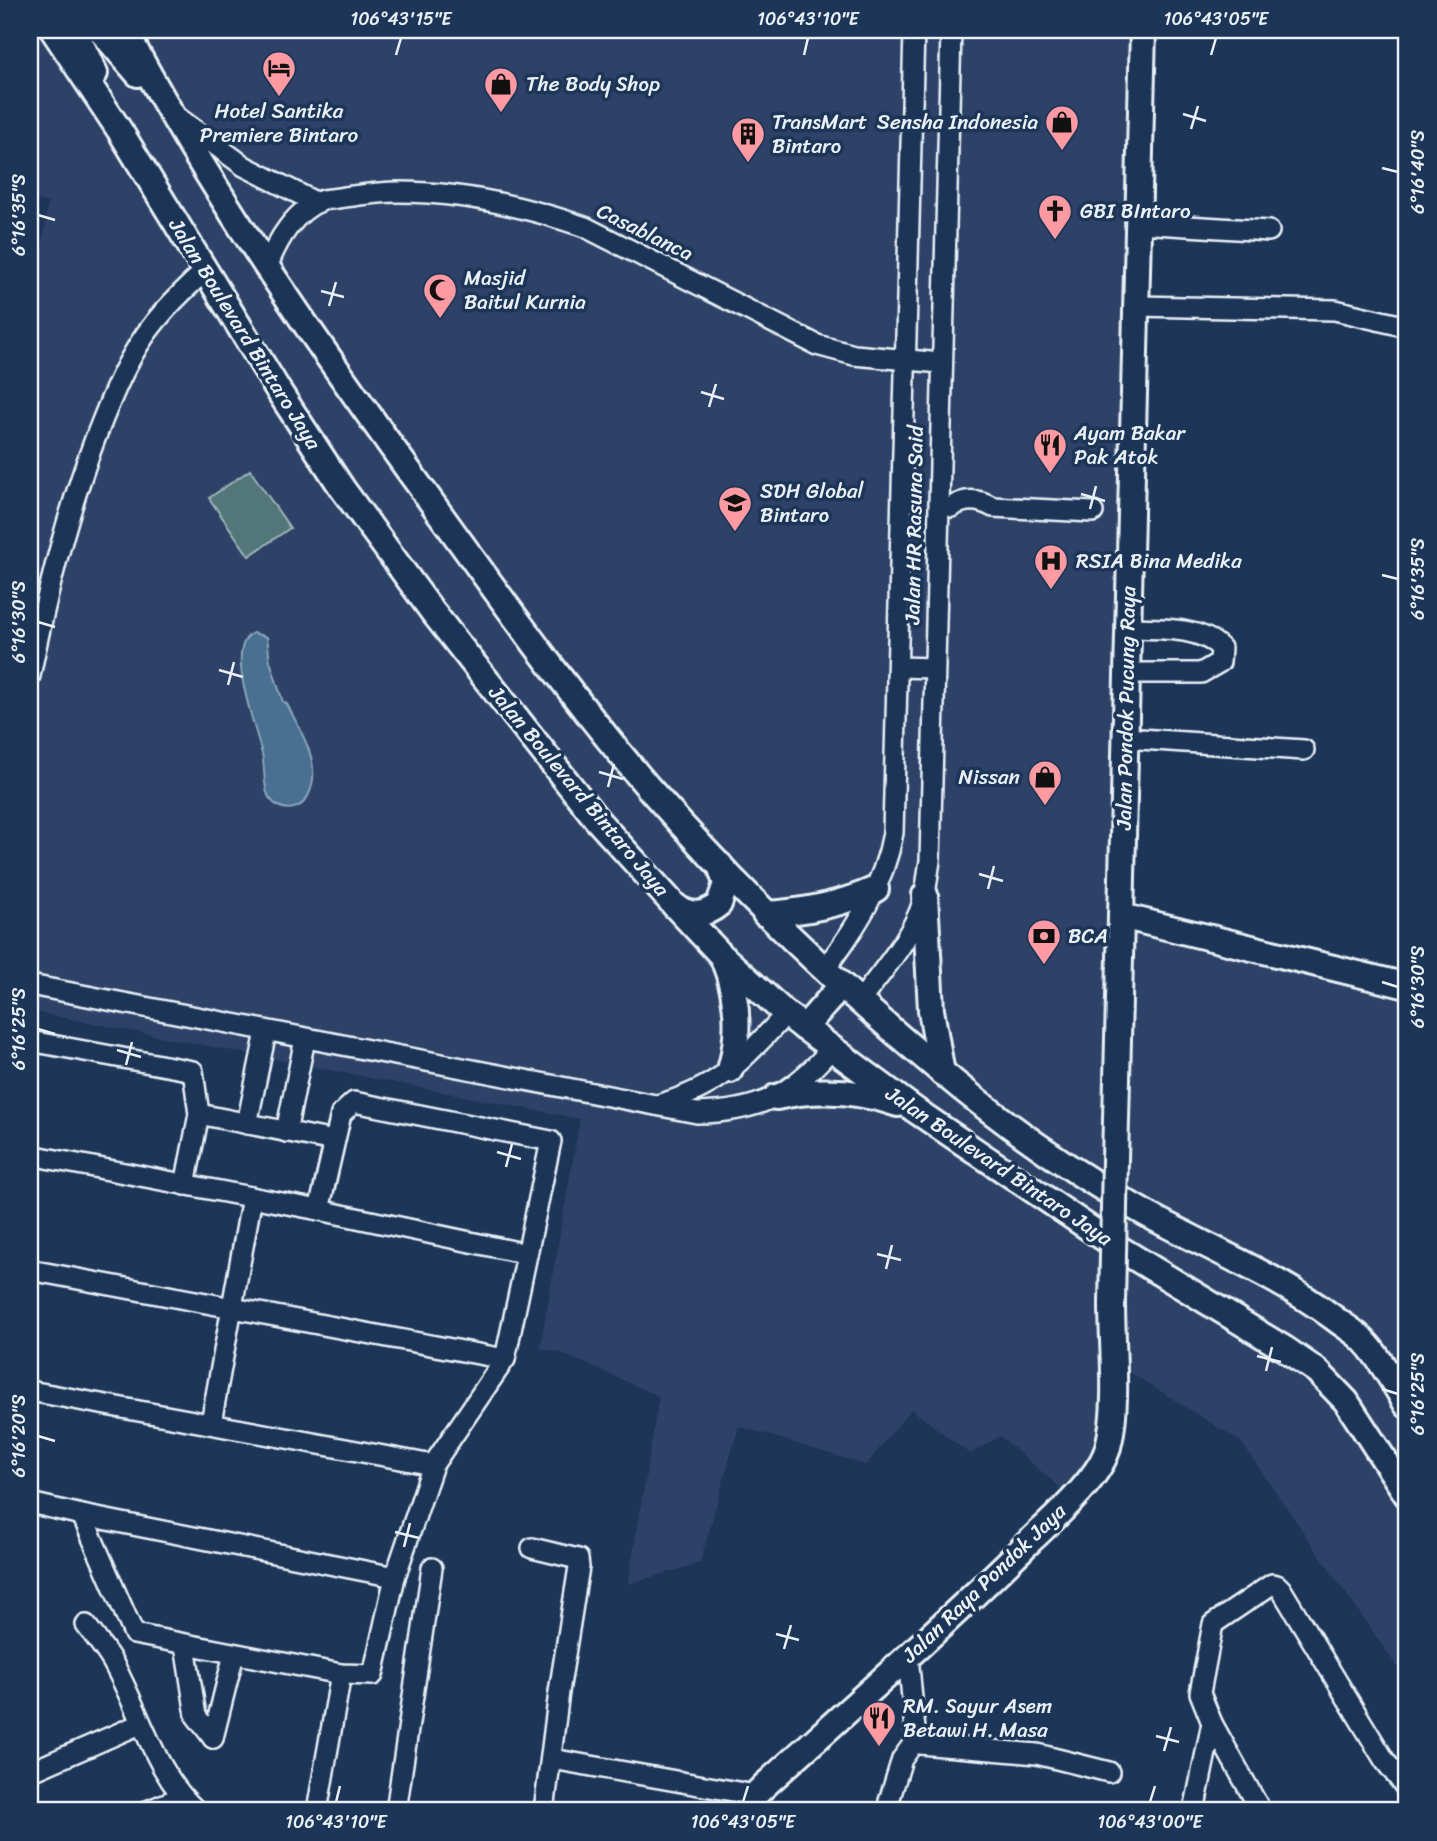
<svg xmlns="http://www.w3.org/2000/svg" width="1437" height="1841" font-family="Sriracha,sans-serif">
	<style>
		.built { fill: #2d4367 }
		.pitch { fill: #527678; stroke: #9db4b8; stroke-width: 2 }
		.water { fill: #4a7091; stroke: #89a4ba; stroke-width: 2 }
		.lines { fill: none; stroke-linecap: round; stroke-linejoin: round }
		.minor-casing { stroke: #e8f1f8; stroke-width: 24 }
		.major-casing { stroke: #e8f1f8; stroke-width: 30 }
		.minor { stroke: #1d3557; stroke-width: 19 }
		.major { stroke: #1d3557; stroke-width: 24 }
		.major-bridge-casing { stroke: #e8f1f8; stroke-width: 30; stroke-linecap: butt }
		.major-bridge { stroke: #1d3557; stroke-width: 24 }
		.ticks { fill: none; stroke: #e8f1f8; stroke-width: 2.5 }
		.labels { text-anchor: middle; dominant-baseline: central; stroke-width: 7; stroke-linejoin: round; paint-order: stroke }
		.poi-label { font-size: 21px; fill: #e8f1f8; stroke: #1d3557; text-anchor: start }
		.street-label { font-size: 21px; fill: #e8f1f8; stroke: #1d3557 }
		.neatline { fill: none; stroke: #e8f1f8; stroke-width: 2.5 }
		.ticks-label { font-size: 18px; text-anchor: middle; fill: #e8f1f8 }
	</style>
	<rect width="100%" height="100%" fill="#1d3557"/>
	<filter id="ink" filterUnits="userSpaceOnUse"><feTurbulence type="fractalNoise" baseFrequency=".0143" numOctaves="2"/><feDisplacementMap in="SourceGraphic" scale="14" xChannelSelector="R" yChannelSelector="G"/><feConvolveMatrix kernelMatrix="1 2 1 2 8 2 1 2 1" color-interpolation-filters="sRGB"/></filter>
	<g filter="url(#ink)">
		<path class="built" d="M 30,30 L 1154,30 L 1129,917 L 1407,978 L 1407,1681 L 1241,1442 L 1125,1369 L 1079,1504 L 1000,1436 L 970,1454 L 911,1409 L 866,1465 L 739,1426 L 700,1563 L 628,1584 L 659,1396 L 559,1352 L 540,1348 L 580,1119 L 30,1011 L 30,341 L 48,203 L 30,198 Z"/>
		<path class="pitch" d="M 250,470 L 290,528 L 249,556 L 209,498 Z"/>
		<path class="water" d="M 253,633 L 267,637 L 270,661 L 283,702 L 287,704 C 300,731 323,764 309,794 C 306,801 302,806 294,808 C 285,810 277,807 271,800 C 263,792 265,766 262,754 C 257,730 223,646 253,633 Z"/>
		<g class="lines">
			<g class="minor-casing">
				<g id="minor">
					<path d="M 177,117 L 244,166 L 315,202"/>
					<path d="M 1138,223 L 1269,231"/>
					<path d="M 267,268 C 277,240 295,210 323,200 C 348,197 374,192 399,192 C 461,192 527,207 585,227 L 817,345 L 854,355 L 941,363"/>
					<path d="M 1137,306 L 1335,310 L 1407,327"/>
					<path d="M 952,507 C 965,498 979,499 993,507 L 1093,512"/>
					<path d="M 898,667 L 934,668"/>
					<path d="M 1127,673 L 1201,673 L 1220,662 L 1221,648 C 1199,626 1158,629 1128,628"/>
					<path d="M 30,676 C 46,596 66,516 95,439 C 106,411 117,382 132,356 C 150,323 177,296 205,271"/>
					<path d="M 1125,738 L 1304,750"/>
					<path d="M 824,970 C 855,929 884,885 893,833 L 914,30"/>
					<path d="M 30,985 L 697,1113 C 759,1112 791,1095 831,1049"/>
					<path d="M 859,1002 C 882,972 917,931 925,894 C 927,883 928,872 930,861 L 951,30"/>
					<path d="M 30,1041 L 193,1071 L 199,1114 L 185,1185"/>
					<path d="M 657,1105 C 722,1087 742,1060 786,1014"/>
					<path d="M 199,1114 L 334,1141"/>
					<path d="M 247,1124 L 266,1032"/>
					<path d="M 286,1132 L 305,1039"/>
					<path d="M 30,1155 L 319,1210 L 527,1254"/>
					<path d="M 30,1270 L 505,1359"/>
					<path d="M 30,1391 L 433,1465"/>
					<path d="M 211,1423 L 252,1197"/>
					<path d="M 30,1503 L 82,1515 L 395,1577"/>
					<path d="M 82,1515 L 134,1634 L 341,1674 L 373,1675 L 395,1577 L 433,1465 L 505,1359 L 551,1141 L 354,1102 L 341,1114 L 319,1210"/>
					<path d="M 532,1548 L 578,1559 L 579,1567 L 559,1692 L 544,1811"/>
					<path d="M 86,1625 C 95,1637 105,1649 112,1661 C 139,1708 155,1775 197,1811"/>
					<path d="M 185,1645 L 196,1716 L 213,1738"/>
					<path d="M 908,1656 L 916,1740 L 920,1744 L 1037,1754 L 1109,1772"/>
					<path d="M 213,1738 L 234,1654"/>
					<path d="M 552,1759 L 755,1795"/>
					<path d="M 30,1772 L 140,1724"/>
					<path d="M 889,1801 L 902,1759 L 916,1740"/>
					<path d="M 147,1811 L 181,1797"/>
					<path d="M 317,1811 L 341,1674"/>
					<path d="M 396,1811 L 432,1568"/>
					<path d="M 1194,1811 L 1212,1723"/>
					<path d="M 1261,1811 L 1212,1723 L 1200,1693 L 1213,1624 L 1272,1584 L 1277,1585 L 1281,1589 L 1385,1761 L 1407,1789"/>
				</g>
			</g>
			<g class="major-casing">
				<g id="major">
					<path d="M 53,30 L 120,131 L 280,393 L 342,488 L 432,611 L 598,821 L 675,906 L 722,956 L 786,1014 L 915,1110 L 1117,1247 L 1285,1349 L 1317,1371 L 1346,1401 L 1407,1495"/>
					<path d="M 74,30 L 95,73"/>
					<path d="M 100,30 L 138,74"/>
					<path d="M 125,30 C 210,191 315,341 422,489 C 495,590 567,692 648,787 C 737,889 833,982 937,1068 C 1000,1121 1069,1170 1141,1211 C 1205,1247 1275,1274 1334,1318 C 1344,1326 1356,1332 1364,1341 C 1380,1357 1395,1386 1407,1405"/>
					<path d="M 925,895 L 931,1010 L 942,1073"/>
					<path d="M 675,906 C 690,917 705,916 719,904 L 726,884 L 720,865"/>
					<path d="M 765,914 C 804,912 840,905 876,889"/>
					<path d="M 1121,916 L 1407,986"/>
					<path d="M 723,958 C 738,995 741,1032 730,1070"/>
					<path d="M 804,1028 L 841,986"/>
					<path d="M 776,1097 C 817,1088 858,1090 898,1104"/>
					<path d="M 1115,1160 L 1143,30"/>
					<path d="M 750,1811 L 755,1795 L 764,1786 C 854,1705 945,1625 1031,1540 C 1053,1519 1101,1477 1108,1447 C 1119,1406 1112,1346 1112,1303"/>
				</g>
			</g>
			<use href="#minor" class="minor"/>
			<use href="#major" class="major"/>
			<g class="major-bridge-casing">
				<path id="major-bridge" d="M 1112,1303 L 1115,1160"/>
			</g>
			<use href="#major-bridge" class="major-bridge"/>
		</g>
	</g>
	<path class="ticks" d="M 396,55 L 401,38M 804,55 L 808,38M 1211,55 L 1216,38M 1183,114 L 1206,121M 1191,129 L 1198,106M 1382,168 L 1398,172M 38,215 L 55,220M 321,291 L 344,297M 329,306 L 336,282M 701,392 L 724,399M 709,407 L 716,384M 1081,494 L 1105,501M 1090,509 L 1096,486M 1382,575 L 1398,579M 38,622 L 55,627M 219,670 L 243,677M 228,685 L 234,662M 599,772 L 623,779M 608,787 L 614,764M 979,874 L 1003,881M 988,889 L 994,866M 1382,982 L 1398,987M 38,1029 L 55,1034M 117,1050 L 141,1057M 126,1065 L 132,1042M 497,1152 L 521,1159M 506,1167 L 512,1144M 877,1254 L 901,1260M 886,1269 L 892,1245M 1257,1356 L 1281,1362M 1266,1371 L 1272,1347M 1382,1389 L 1398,1394M 38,1436 L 55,1441M 395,1532 L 419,1538M 404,1547 L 410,1523M 776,1634 L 799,1640M 784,1649 L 791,1625M 1156,1736 L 1179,1742M 1164,1751 L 1171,1727M 336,1802 L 340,1786M 743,1802 L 748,1786M 1150,1802 L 1155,1786"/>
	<defs>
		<g id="hotel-pin" transform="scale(1.75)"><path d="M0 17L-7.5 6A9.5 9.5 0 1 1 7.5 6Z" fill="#ff9aa2" stroke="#1d3557"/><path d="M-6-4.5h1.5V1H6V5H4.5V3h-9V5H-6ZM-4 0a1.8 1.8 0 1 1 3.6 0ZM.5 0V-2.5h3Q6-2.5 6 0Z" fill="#111"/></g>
		<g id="shop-pin" transform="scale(1.75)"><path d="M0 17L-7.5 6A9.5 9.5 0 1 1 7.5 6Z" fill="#ff9aa2" stroke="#1d3557"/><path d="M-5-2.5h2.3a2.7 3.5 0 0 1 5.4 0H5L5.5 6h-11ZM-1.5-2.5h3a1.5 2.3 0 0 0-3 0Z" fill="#111"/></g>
		<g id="building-pin" transform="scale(1.75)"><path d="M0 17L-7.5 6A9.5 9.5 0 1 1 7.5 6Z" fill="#ff9aa2" stroke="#1d3557"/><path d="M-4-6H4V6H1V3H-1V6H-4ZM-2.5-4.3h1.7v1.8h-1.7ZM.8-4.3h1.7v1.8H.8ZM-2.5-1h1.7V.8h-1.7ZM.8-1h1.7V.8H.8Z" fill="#111"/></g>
		<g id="church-pin" transform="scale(1.75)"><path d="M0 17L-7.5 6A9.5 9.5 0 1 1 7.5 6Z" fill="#ff9aa2" stroke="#1d3557"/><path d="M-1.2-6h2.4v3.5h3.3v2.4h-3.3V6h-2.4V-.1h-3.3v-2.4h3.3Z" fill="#111"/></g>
		<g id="mosque-pin" transform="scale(1.75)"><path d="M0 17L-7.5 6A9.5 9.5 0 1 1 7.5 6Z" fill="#ff9aa2" stroke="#1d3557"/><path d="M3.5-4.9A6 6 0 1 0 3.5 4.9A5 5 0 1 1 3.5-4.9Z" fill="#111"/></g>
		<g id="restaurant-pin" transform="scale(1.75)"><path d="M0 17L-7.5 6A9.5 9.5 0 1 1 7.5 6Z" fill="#ff9aa2" stroke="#1d3557"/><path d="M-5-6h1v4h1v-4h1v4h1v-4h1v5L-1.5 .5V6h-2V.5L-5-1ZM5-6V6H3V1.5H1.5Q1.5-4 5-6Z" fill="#111"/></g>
		<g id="school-pin" transform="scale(1.75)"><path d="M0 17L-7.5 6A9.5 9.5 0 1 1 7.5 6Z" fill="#ff9aa2" stroke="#1d3557"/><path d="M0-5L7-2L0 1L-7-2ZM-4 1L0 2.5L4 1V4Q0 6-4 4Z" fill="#111"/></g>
		<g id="hospital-pin" transform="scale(1.75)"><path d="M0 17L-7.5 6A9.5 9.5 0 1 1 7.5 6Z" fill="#ff9aa2" stroke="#1d3557"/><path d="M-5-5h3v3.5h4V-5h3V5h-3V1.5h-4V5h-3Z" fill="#111"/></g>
		<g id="bank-pin" transform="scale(1.75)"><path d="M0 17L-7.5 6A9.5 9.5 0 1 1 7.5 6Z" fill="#ff9aa2" stroke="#1d3557"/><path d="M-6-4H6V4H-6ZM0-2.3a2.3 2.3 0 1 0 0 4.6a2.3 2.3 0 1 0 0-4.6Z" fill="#111"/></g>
	</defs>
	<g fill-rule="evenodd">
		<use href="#hotel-pin" x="279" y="68"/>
		<use href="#shop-pin" x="501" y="84"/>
		<use href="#shop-pin" x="1062" y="122"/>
		<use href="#building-pin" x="748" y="134"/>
		<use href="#church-pin" x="1055" y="211"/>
		<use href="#mosque-pin" x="440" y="290"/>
		<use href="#restaurant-pin" x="1050" y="445"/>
		<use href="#school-pin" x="735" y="503"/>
		<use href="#hospital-pin" x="1051" y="561"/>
		<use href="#shop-pin" x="1045" y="777"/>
		<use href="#bank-pin" x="1044" y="936"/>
		<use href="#restaurant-pin" x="879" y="1718"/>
	</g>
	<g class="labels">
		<g class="poi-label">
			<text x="526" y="84">The Body Shop</text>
			<text x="279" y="111" text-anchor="middle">Hotel Santika<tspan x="279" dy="24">Premiere Bintaro</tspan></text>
			<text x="772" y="122">TransMart<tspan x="772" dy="24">Bintaro</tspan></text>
			<text x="1038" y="122" text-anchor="end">Sensha Indonesia</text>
			<text x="1080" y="211">GBI BIntaro</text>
			<text x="464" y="278">Masjid<tspan x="464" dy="24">Baitul Kurnia</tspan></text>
			<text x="1074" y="433">Ayam Bakar<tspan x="1074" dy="24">Pak Atok</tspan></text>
			<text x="760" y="491">SDH Global<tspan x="760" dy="24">Bintaro</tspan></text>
			<text x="1076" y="561">RSIA Bina Medika</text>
			<text x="1020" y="777" text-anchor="end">Nissan</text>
			<text x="1068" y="936">BCA</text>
			<text x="903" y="1706">RM. Sayur Asem<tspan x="903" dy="24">Betawi H. Masa</tspan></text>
		</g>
		<g class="street-label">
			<text transform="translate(645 232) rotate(26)">Casablanca</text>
			<text transform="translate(245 334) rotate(58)">Jalan Boulevard Bintaro Jaya</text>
			<text transform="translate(914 525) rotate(-89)">Jalan HR Rasuna Said</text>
			<text transform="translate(1126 708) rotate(-89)">Jalan Pondok Pucung Raya</text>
			<text transform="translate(579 791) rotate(50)">Jalan Boulevard Bintaro Jaya</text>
			<text transform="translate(999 1166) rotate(34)">Jalan Boulevard Bintaro Jaya</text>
			<text transform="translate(984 1583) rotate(-44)">Jalan Raya Pondok Jaya</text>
		</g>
	</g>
	<rect width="1437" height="1841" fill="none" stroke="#1d3557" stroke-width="77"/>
	<rect x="38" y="38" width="1360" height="1764" class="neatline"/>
	<g class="ticks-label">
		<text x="401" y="25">106°43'15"E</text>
		<text x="808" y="25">106°43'10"E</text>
		<text x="1216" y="25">106°43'05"E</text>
		<text transform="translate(1418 172) rotate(-90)" y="6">6°16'40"S</text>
		<text transform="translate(19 215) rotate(-90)" y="6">6°16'35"S</text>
		<text transform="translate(1418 579) rotate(-90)" y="6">6°16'35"S</text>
		<text transform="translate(19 622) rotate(-90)" y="6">6°16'30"S</text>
		<text transform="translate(1418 987) rotate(-90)" y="6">6°16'30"S</text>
		<text transform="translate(19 1029) rotate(-90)" y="6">6°16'25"S</text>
		<text transform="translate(1418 1394) rotate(-90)" y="6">6°16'25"S</text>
		<text transform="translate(19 1436) rotate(-90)" y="6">6°16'20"S</text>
		<text x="336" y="1828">106°43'10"E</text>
		<text x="743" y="1828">106°43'05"E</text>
		<text x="1150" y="1828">106°43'00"E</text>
	</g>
</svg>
